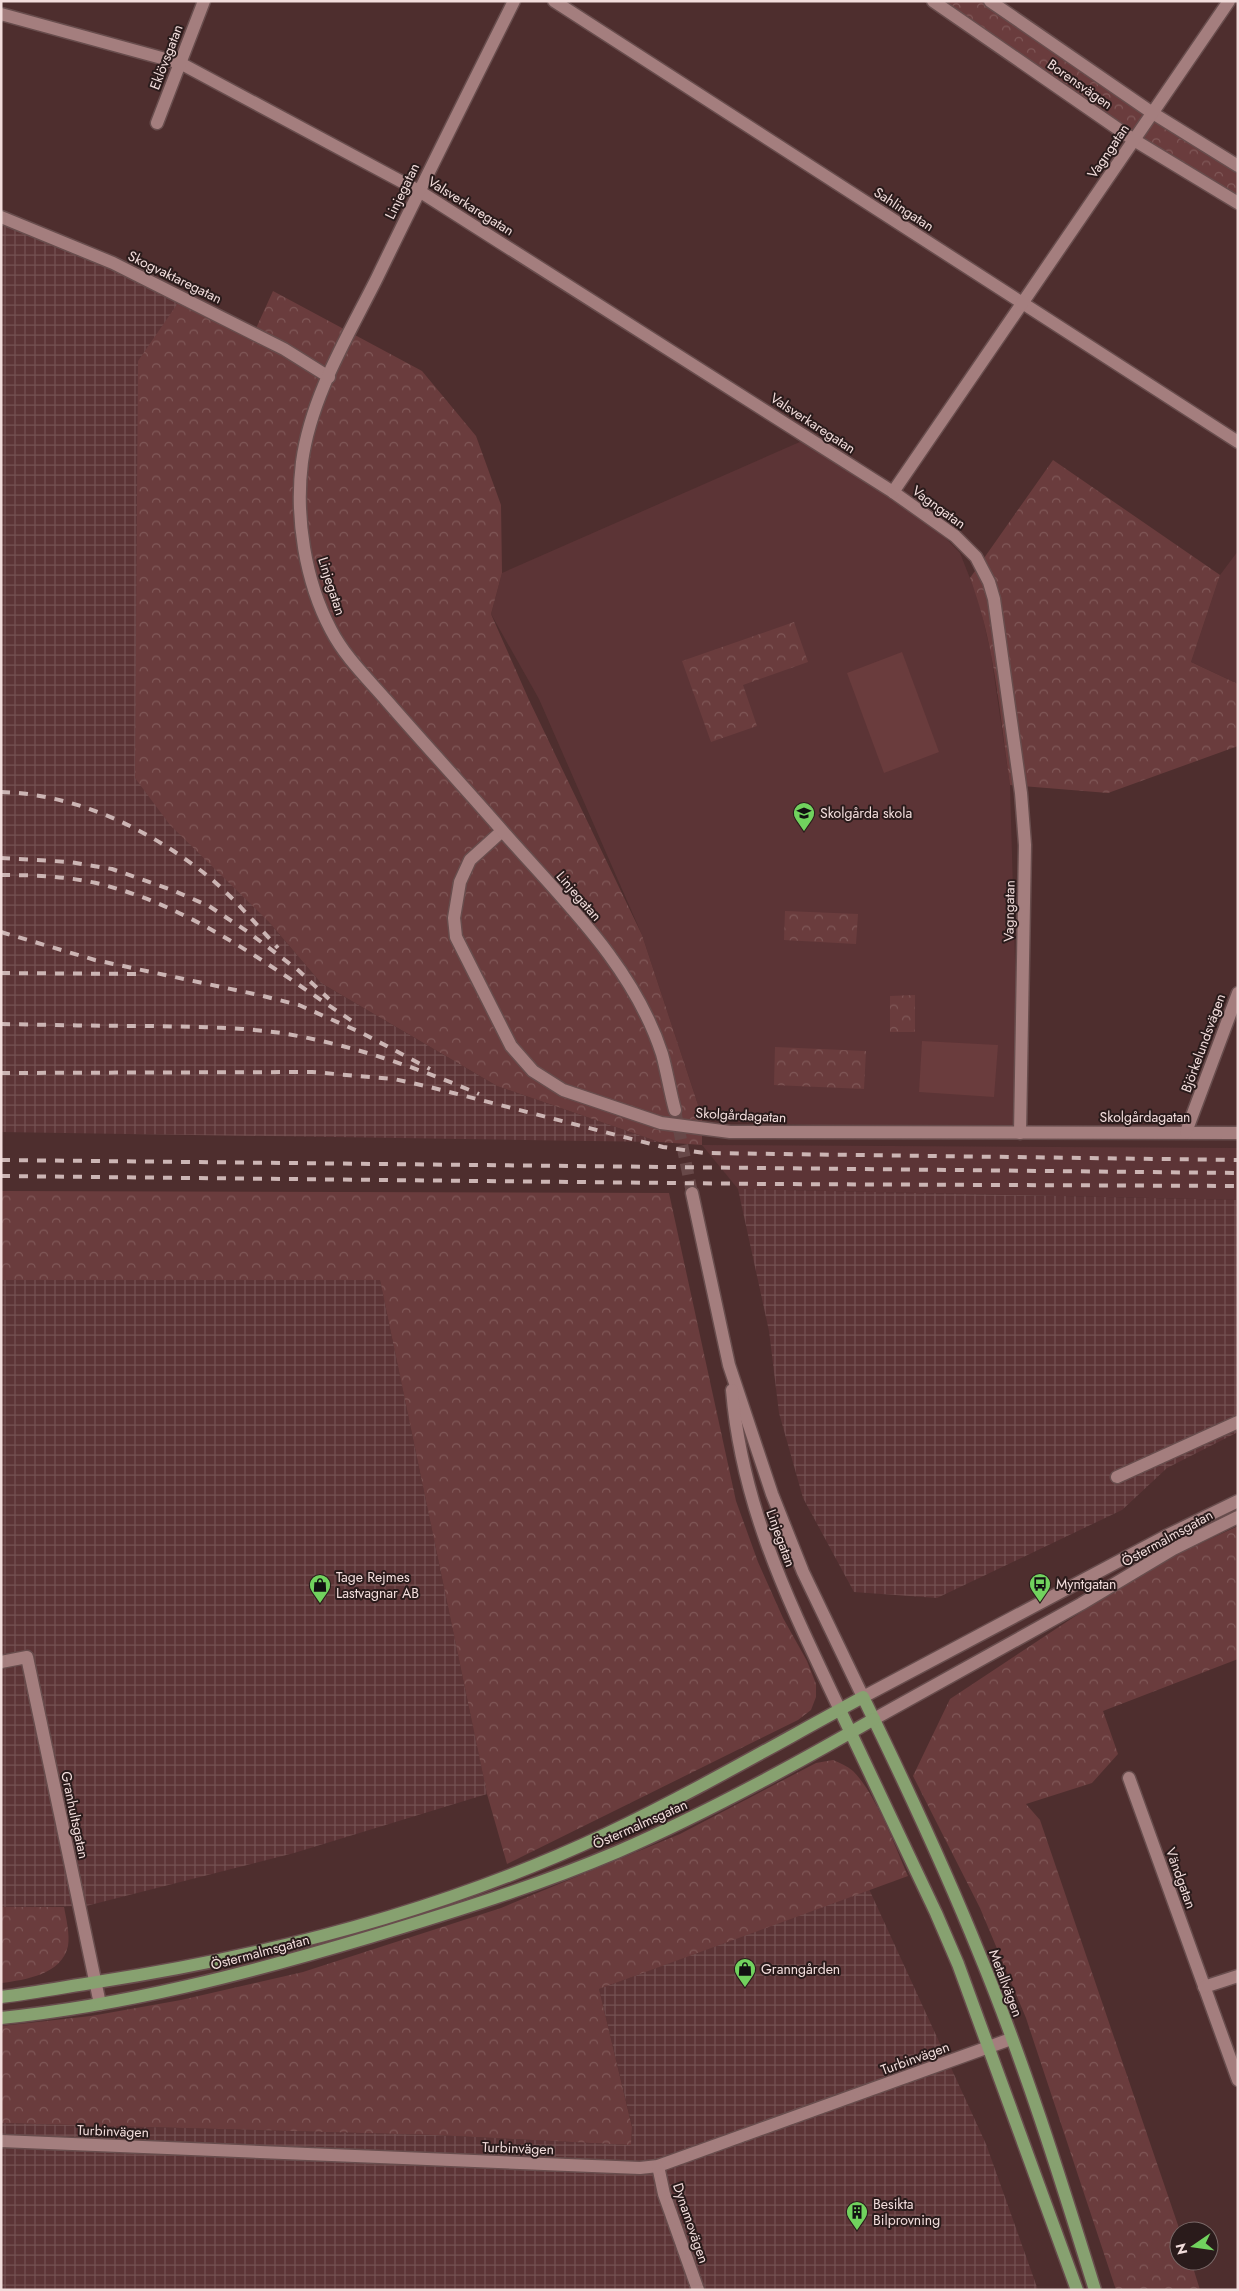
<svg xmlns="http://www.w3.org/2000/svg" width="1239" height="2291" font-family="Jost,sans-serif">
	<style>
		.built { fill: #5c3436 }
		.industrial { fill: url(#industrial-grid) }
		.forest { fill: url(#forest-crowns) }
		.pitch { fill: #6a3c3d }
		.lines { fill: none; stroke-linecap: round; stroke-linejoin: round }
		.secondary-tunnel { stroke: #674848; stroke-width: 12; stroke-dasharray: 12 6; stroke-linecap: butt }
		.street-casing { stroke: #684d4d; stroke-width: 15 }
		.secondary-casing { stroke: #684d4d; stroke-width: 15 }
		.primary-casing { stroke: #684d4d; stroke-width: 15 }
		.street { stroke: #a47e7e; stroke-width: 12 }
		.secondary { stroke: #a47e7e; stroke-width: 12 }
		.primary { stroke: #87a170; stroke-width: 12 }
		.rail { stroke: #ccb5b4; stroke-width: 4; stroke-dasharray: 9 9; stroke-linecap: butt }
		.labels { text-anchor: middle; dominant-baseline: central; stroke-width: 4; stroke-linejoin: round; paint-order: stroke }
		.street-label { font-size: 14px; fill: #f2dddc; stroke: #2a1b1b }
		.poi-label { font-size: 14px; fill: #f2dddc; stroke: #2a1b1b; text-anchor: start }
	</style>
	<defs>
		<pattern id="industrial-grid" width="8" height="8" patternUnits="userSpaceOnUse" patternTransform="scale(1.25)"><rect width="8" height="8" fill="#5c3436"/><path d="M0 4h8M4 0v8" fill="none" stroke="#745152"/></pattern>
		<pattern id="forest-crowns" width="20" height="18" patternUnits="userSpaceOnUse" patternTransform="scale(1.25)"><rect width="20" height="18" fill="#6a3c3d"/><path d="M2 6a3 3 0 1 1 6 0M12 15a3 3 0 1 1 6 0" fill="none" stroke="#805858"/></pattern>
	</defs>
	<rect width="100%" height="100%" fill="#4e2e2e"/>
	<g class="built">
		<path d="M 802,441 L 927,519 L 960,553 L 979,601 L 991,654 L 1010,785 L 1020,1133 L 739,1122 L 702,1117 L 642,935 L 539,699 L 491,614 L 502,573 Z"/>
		<path d="M 1238,551 L 1238,684 L 1191,662 L 1220,575 Z"/>
		<path d="M 702,1145 L 1238,1148 L 1238,1200 L 738,1189 Z"/>
	</g>
	<g class="industrial">
		<path d="M 1,220 L 66,245 L 180,300 L 268,921 L 321,983 L 497,1086 L 659,1142 L 1,1132 Z"/>
		<path d="M 738,1189 L 1238,1200 L 1238,1432 L 1167,1468 L 1122,1510 L 937,1598 L 854,1592 L 803,1498 L 779,1413 L 769,1331 Z"/>
		<path d="M 1,1280 L 380,1280 L 487,1794 L 294,1853 L 86,1906 L 1,1907 Z"/>
		<path d="M 869,1889 L 986,2144 L 1038,2290 L 1,2290 L 1,2123 L 434,2135 L 631,2145 L 632,2126 L 599,1989 Z"/>
	</g>
	<g class="forest">
		<path d="M 923,1 L 985,1 L 1238,167 L 1238,207 L 1125,138 Z"/>
		<path d="M 273,291 L 422,371 L 476,436 L 501,505 L 502,573 L 491,614 L 529,700 L 642,935 L 702,1117 L 702,1145 L 659,1142 L 497,1086 L 321,983 L 268,921 L 170,825 L 135,778 L 138,361 L 180,300 L 253,335 Z"/>
		<path d="M 1053,460 L 1220,575 L 1191,662 L 1238,684 L 1238,746 L 1108,793 L 1010,785 C 1000,716 995,644 970,578 Z"/>
		<path d="M 794,622 L 808,662 L 743,685 L 757,726 L 711,742 L 682,661 Z"/>
		<path d="M 785,911 L 858,914 L 856,944 L 784,940 Z"/>
		<path d="M 915,995 L 915,1032 L 890,1032 L 890,996 Z"/>
		<path d="M 775,1047 L 866,1051 L 864,1089 L 774,1085 Z"/>
		<path d="M 1,1191 L 669,1193 L 736,1501 L 758,1562 L 783,1618 L 807,1661 L 816,1684 L 816,1697 L 811,1710 L 798,1720 L 507,1864 L 487,1794 L 380,1280 L 1,1280 Z"/>
		<path d="M 1238,1526 L 1238,1659 L 1103,1711 L 1118,1754 L 1092,1783 L 1026,1804 L 1040,1820 L 1180,2231 L 1179,2261 L 1191,2261 L 1200,2290 L 1116,2290 L 1026,2018 L 980,1908 L 913,1776 L 950,1699 L 1086,1609 L 1178,1554 Z"/>
		<path d="M 833,1760 C 840,1763 847,1766 853,1771 C 876,1794 895,1846 908,1876 L 599,1989 L 632,2127 L 631,2145 L 434,2135 L 1,2123 L 1,2026 L 91,2016 L 181,2000 L 303,1972 L 501,1908 L 680,1834 L 816,1763 Z"/>
		<path d="M 1,1907 L 64,1907 C 66,1918 70,1934 68,1946 C 62,1974 26,1980 1,1983 Z"/>
	</g>
	<g class="pitch">
		<path d="M 902,652 L 939,752 L 884,773 L 847,673 Z"/>
		<path d="M 922,1041 L 998,1045 L 994,1097 L 919,1092 Z"/>
	</g>
	<g class="lines">
		<path class="secondary-tunnel" d="M 675,1110 L 692,1193"/>
		<g class="street-casing">
			<g id="street">
				<path d="M 554,1 L 1238,442"/>
				<path d="M 933,1 L 1134,140 L 1238,203"/>
				<path d="M 990,1 L 1151,112 L 1238,166"/>
				<path d="M 1,14 L 180,63 L 419,191 L 893,492 L 955,536 L 976,557 L 989,582 L 994,599 L 1021,793 L 1025,845 L 1020,1133"/>
				<path d="M 157,123 L 204,1"/>
				<path d="M 1,217 L 113,263 L 284,349 L 329,377"/>
				<path d="M 893,492 L 1229,1"/>
				<path d="M 502,831 L 470,860 L 460,882 L 454,918 L 456,937 L 511,1046 L 533,1071 L 563,1090 L 661,1123 L 730,1132 L 1238,1133"/>
				<path d="M 1186,1132 L 1238,993"/>
				<path d="M 1117,1477 L 1238,1422"/>
				<path d="M 1,1662 L 27,1657 L 100,2004"/>
				<path d="M 1129,1778 L 1238,2080"/>
				<path d="M 1204,1987 L 1238,1976"/>
				<path d="M 1,2141 L 640,2168 L 658,2166 L 1011,2039"/>
				<path d="M 658,2166 L 664,2194 L 698,2290"/>
			</g>
		</g>
		<g class="secondary-casing">
			<g id="secondary">
				<path d="M 514,1 C 468,93 422,185 377,278 C 348,336 311,396 302,462 C 295,517 305,581 331,630 C 345,657 367,678 387,701 C 426,746 467,790 506,835 C 565,902 634,967 662,1054 C 667,1072 670,1092 675,1110"/>
				<path d="M 692,1193 L 729,1365 L 772,1494 L 803,1572 L 863,1697 L 1166,1536 L 1238,1501"/>
				<path d="M 732,1390 C 742,1509 790,1604 840,1710"/>
				<path d="M 874,1719 L 1081,1604 L 1173,1549 L 1238,1517"/>
			</g>
		</g>
		<g class="primary-casing">
			<g id="primary">
				<path d="M 840,1710 L 936,1913 L 958,1964 L 1077,2290"/>
				<path d="M 1,1997 C 33,1993 65,1987 97,1982 C 273,1955 445,1910 606,1834 C 694,1792 778,1743 863,1697 C 904,1781 944,1866 979,1953 C 1024,2062 1060,2177 1095,2290"/>
				<path d="M 1,2018 C 127,2005 249,1973 370,1937 C 453,1912 537,1886 617,1852 C 705,1814 791,1767 874,1719"/>
			</g>
		</g>
		<use href="#street" class="street"/>
		<use href="#secondary" class="secondary"/>
		<use href="#primary" class="primary"/>
		<g class="rail">
			<path d="M 1,792 C 77,794 151,830 209,877 C 234,898 256,924 278,948"/>
			<path d="M 1,858 L 70,862 L 112,869 L 172,890 L 209,906 L 248,932 L 298,970 L 329,999"/>
			<path d="M 1,875 C 33,875 64,876 96,883 C 194,906 275,970 358,1025"/>
			<path d="M 1,932 L 95,960 L 259,995 L 299,1005 L 362,1033 L 430,1069"/>
			<path d="M 1,973 L 137,974"/>
			<path d="M 1,1024 C 52,1025 102,1026 153,1026 C 195,1027 239,1027 281,1033 C 349,1044 416,1067 479,1094"/>
			<path d="M 1,1073 L 312,1072 L 394,1079 L 430,1087 L 663,1147 L 705,1153 L 1238,1160"/>
			<path d="M 1,1160 L 1238,1173"/>
			<path d="M 1,1176 L 766,1184 L 1238,1186"/>
		</g>
	</g>
	<defs>
		<g id="school-pin" transform="scale(1.125)"><path d="M0 17L-7.5 6A9.5 9.5 0 1 1 7.5 6Z" fill="#71d25e" stroke="#2a1b1b"/><path d="M0-5L7-2L0 1L-7-2ZM-4 1L0 2.5L4 1V4Q0 6-4 4Z" fill="#111"/></g>
		<g id="bus-pin" transform="scale(1.125)"><path d="M0 17L-7.5 6A9.5 9.5 0 1 1 7.5 6Z" fill="#71d25e" stroke="#2a1b1b"/><path d="M-5-6H5V4H4V6H2V4H-2V6H-4V4H-5ZM-3.5-4V0h7V-4ZM-3.5 1.2v1.5H-2V1.2ZM2 1.2v1.5H3.5V1.2Z" fill="#111"/></g>
		<g id="shop-pin" transform="scale(1.125)"><path d="M0 17L-7.5 6A9.5 9.5 0 1 1 7.5 6Z" fill="#71d25e" stroke="#2a1b1b"/><path d="M-5-2.5h2.3a2.7 3.5 0 0 1 5.4 0H5L5.5 6h-11ZM-1.5-2.5h3a1.5 2.3 0 0 0-3 0Z" fill="#111"/></g>
		<g id="building-pin" transform="scale(1.125)"><path d="M0 17L-7.5 6A9.5 9.5 0 1 1 7.5 6Z" fill="#71d25e" stroke="#2a1b1b"/><path d="M-4-6H4V6H1V3H-1V6H-4ZM-2.5-4.3h1.7v1.8h-1.7ZM.8-4.3h1.7v1.8H.8ZM-2.5-1h1.7V.8h-1.7ZM.8-1h1.7V.8H.8Z" fill="#111"/></g>
	</defs>
	<g fill-rule="evenodd">
		<use href="#school-pin" x="804" y="813"/>
		<use href="#bus-pin" x="1040" y="1584"/>
		<use href="#shop-pin" x="320" y="1585"/>
		<use href="#shop-pin" x="745" y="1969"/>
		<use href="#building-pin" x="857" y="2212"/>
	</g>
	<g class="labels">
		<g class="street-label">
			<text transform="translate(166 57) rotate(-69)">Eklövsgatan</text>
			<text transform="translate(1080 84) rotate(35)">Borensvägen</text>
			<text transform="translate(1108 151) rotate(-56)">Vagngatan</text>
			<text transform="translate(402 191) rotate(-64)">Linjegatan</text>
			<text transform="translate(471 206) rotate(32)">Valsverkaregatan</text>
			<text transform="translate(904 209) rotate(33)">Sahlingatan</text>
			<text transform="translate(175 277) rotate(26)">Skogvaktaregatan</text>
			<text transform="translate(813 423) rotate(33)">Valsverkaregatan</text>
			<text transform="translate(939 507) rotate(36)">Vagngatan</text>
			<text transform="translate(332 586) rotate(72)">Linjegatan</text>
			<text transform="translate(579 896) rotate(49)">Linjegatan</text>
			<text transform="translate(1009 911) rotate(-89)">Vagngatan</text>
			<text transform="translate(1203 1043) rotate(-70)">Björkelundsvägen</text>
			<text transform="translate(741 1115) rotate(3)">Skolgårdagatan</text>
			<text x="1145" y="1117">Skolgårdagatan</text>
			<text transform="translate(781 1538) rotate(70)">Linjegatan</text>
			<text transform="translate(1167 1538) rotate(-29)">Östermalmsgatan</text>
			<text transform="translate(75 1815) rotate(78)">Granhultsgatan</text>
			<text transform="translate(640 1824) rotate(-24)">Östermalmsgatan</text>
			<text transform="translate(1181 1878) rotate(70)">Vändgatan</text>
			<text transform="translate(260 1952) rotate(-15)">Östermalmsgatan</text>
			<text transform="translate(1006 1983) rotate(69)">Metallvägen</text>
			<text transform="translate(915 2058) rotate(-20)">Turbinvägen</text>
			<text transform="translate(113 2131) rotate(2)">Turbinvägen</text>
			<text transform="translate(518 2148) rotate(2)">Turbinvägen</text>
			<text transform="translate(691 2223) rotate(71)">Dynamovägen</text>
		</g>
		<g class="poi-label">
			<text x="820" y="813">Skolgårda skola</text>
			<text x="336" y="1577">Tage Rejmes<tspan x="336" dy="16">Lastvagnar AB</tspan></text>
			<text x="1056" y="1584">Myntgatan</text>
			<text x="761" y="1969">Granngården</text>
			<text x="873" y="2204">Besikta<tspan x="873" dy="16">Bilprovning</tspan></text>
		</g>
	</g>
	<rect width="1239" height="2291" fill="none" stroke="#f2dddc" stroke-width="5"/>
	<g transform="translate(1194 2246) rotate(257)"><circle r="24" fill="#2a1b1b" stroke="#7a6968"/>
	<path d="M0-4L9 19L0 12L-9 19Z" fill="#71d25e"/>
	<text y="-8" font-size="14" font-weight="bold" text-anchor="middle" fill="#f2dddc">N</text>
	</g>
</svg>
